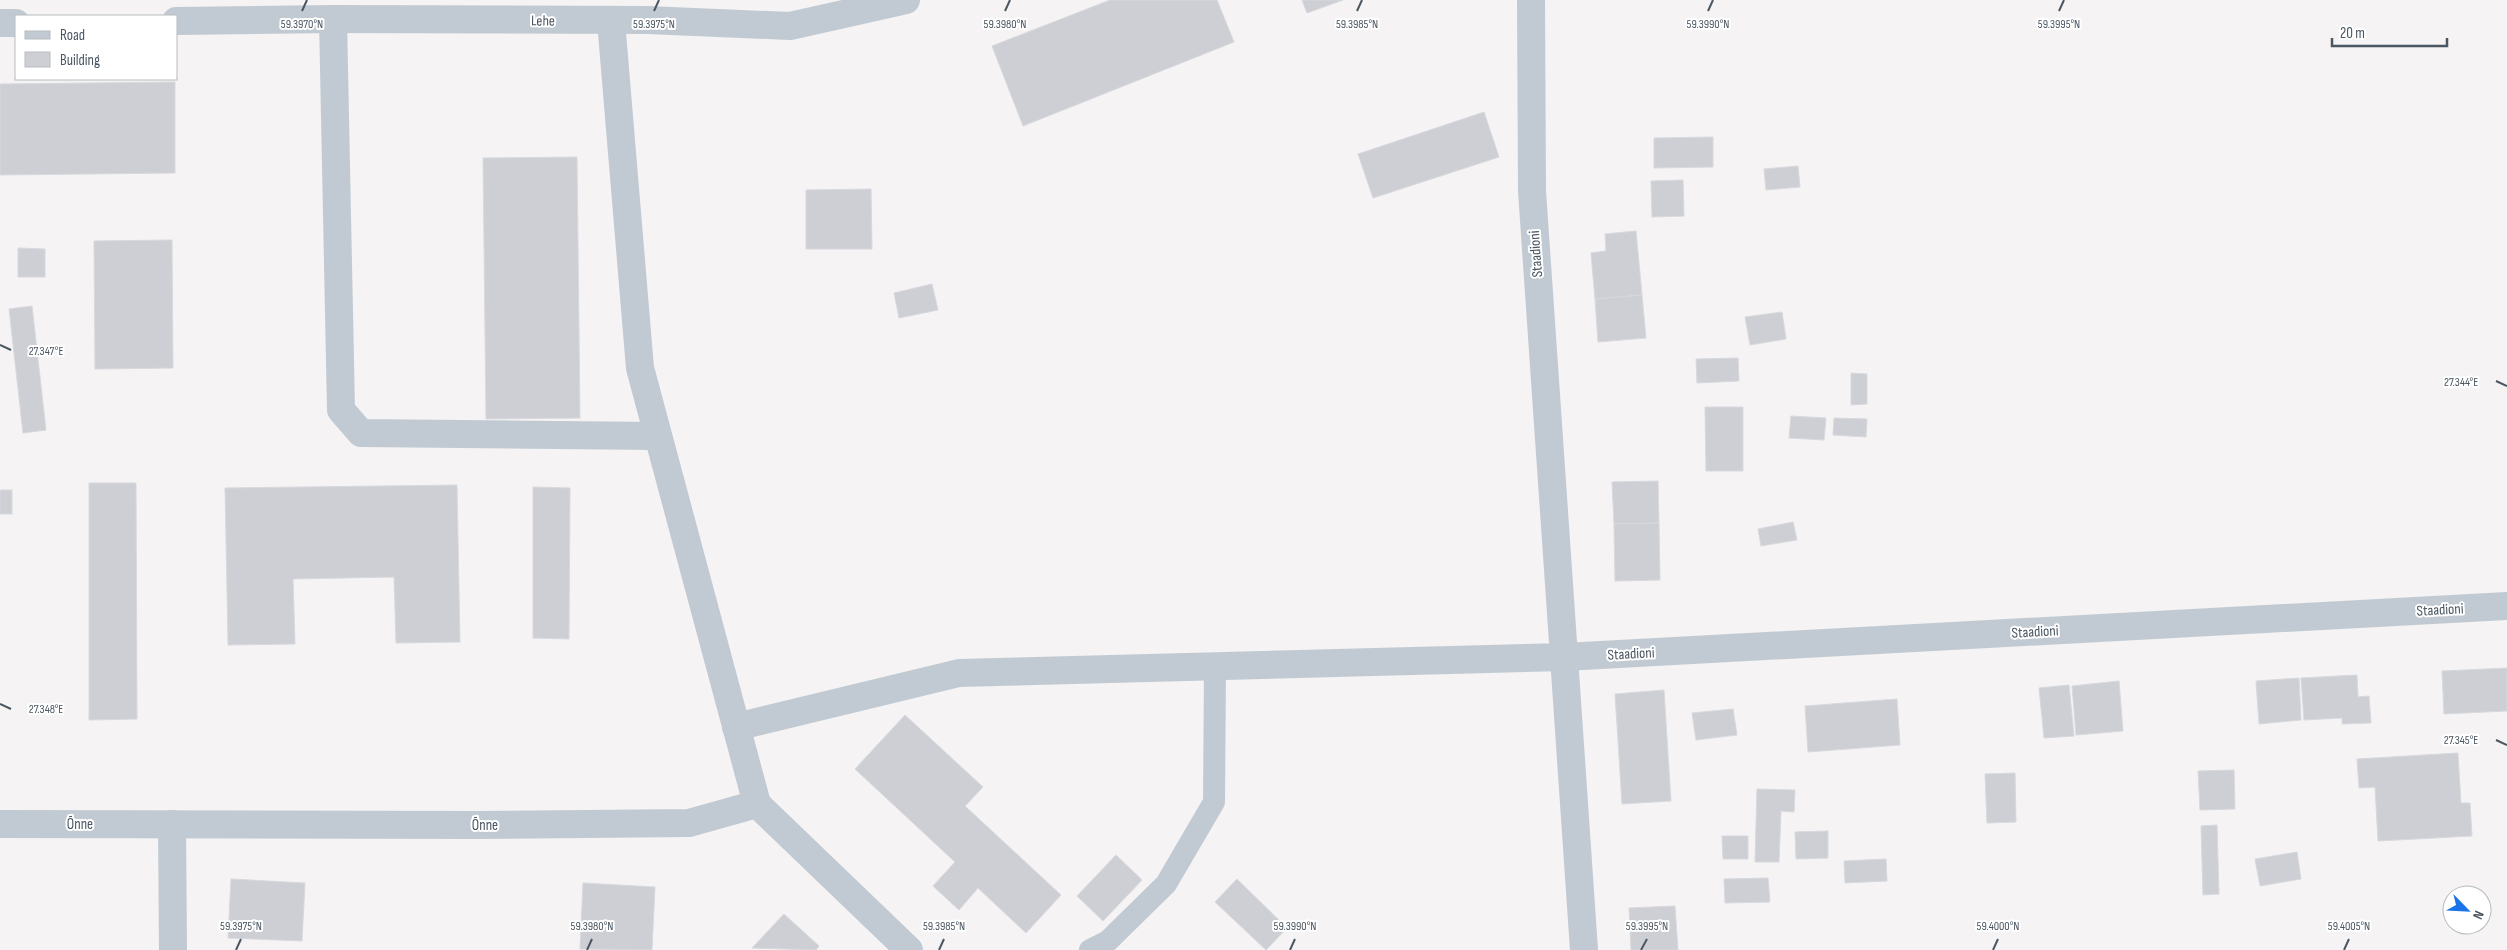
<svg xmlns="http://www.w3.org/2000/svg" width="2507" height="950" font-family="'Sofia Sans Condensed',sans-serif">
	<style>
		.building { fill: #cdcfd5; stroke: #d7d9de }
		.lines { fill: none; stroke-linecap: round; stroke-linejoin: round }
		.service { stroke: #c1cad2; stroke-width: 22 }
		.minor { stroke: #c1cad2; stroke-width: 28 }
		.ticks { fill: none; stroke: #4a5661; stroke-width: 2 }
		.labels { text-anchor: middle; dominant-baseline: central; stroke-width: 4; stroke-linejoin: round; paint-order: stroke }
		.street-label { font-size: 15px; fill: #4a5661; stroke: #fff }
		.ticks-label { font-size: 12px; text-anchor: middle; fill: #4a5661; stroke: #fff; stroke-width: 4; stroke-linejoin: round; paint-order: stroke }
	</style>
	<rect width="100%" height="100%" fill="#f5f3f3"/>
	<g class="building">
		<path d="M 1110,0 L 1217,0 L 1234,42 L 1023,126 L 992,46 Z"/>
		<path d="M 1302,0 L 1343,0 L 1307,13 Z"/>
		<path d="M 175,82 L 175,173 L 0,175 L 0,84 Z"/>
		<path d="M 1484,112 L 1499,157 L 1373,198 L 1358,154 Z"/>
		<path d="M 1713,137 L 1713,167 L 1654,168 L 1654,138 Z"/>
		<path d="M 577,157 L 580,418 L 486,419 L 483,158 Z"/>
		<path d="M 1798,166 L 1800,187 L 1766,190 L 1764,169 Z"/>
		<path d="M 1683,180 L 1684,216 L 1652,217 L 1651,181 Z"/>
		<path d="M 871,189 L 872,249 L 806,249 L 806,190 Z"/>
		<path d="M 1636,231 L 1642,295 L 1595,299 L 1591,253 L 1606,251 L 1605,234 Z"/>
		<path d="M 172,240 L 173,368 L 95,369 L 94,241 Z"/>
		<path d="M 18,248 L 45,249 L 45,277 L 18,277 Z"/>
		<path d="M 932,284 L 938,310 L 899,318 L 894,293 Z"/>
		<path d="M 1642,295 L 1646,338 L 1598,342 L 1595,299 Z"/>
		<path d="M 32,306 L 46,430 L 23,433 L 9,309 Z"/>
		<path d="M 1782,312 L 1786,339 L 1750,345 L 1745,317 Z"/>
		<path d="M 1738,358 L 1739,381 L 1697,383 L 1696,359 Z"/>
		<path d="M 1851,373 L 1867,374 L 1867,404 L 1851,405 Z"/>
		<path d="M 1705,407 L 1743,407 L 1743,471 L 1706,471 Z"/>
		<path d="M 1791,416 L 1826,418 L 1824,440 L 1789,438 Z"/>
		<path d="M 1834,418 L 1867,419 L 1866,437 L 1833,435 Z"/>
		<path d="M 1658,481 L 1659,523 L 1614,524 L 1612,482 Z"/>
		<path d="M 89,483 L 136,483 L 137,719 L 89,720 Z"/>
		<path d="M 457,485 L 460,642 L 396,643 L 394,577 L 293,579 L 295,644 L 228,645 L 225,488 Z"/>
		<path d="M 533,487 L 570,488 L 569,639 L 533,638 Z"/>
		<rect x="0" y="490" width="12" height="24"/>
		<path d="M 1793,522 L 1797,540 L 1761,546 L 1758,529 Z"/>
		<path d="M 1659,523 L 1660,580 L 1615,581 L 1614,524 Z"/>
		<path d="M 2507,668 L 2507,711 L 2444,714 L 2442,671 Z"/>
		<path d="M 2357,675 L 2358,697 L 2369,696 L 2371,723 L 2342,724 L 2342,718 L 2304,720 L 2301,678 Z"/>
		<path d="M 2299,678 L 2301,720 L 2259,724 L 2256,681 Z"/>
		<path d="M 2119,681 L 2123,731 L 2076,735 L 2072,686 Z"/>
		<path d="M 2069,685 L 2074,736 L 2044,738 L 2039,688 Z"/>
		<path d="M 1664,690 L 1671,801 L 1622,804 L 1615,694 Z"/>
		<path d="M 1897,699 L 1900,745 L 1808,752 L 1805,706 Z"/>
		<path d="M 1733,709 L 1737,735 L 1696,740 L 1692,713 Z"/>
		<path d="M 905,715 L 983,787 L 965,806 L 1061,895 L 1026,933 L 978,888 L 959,910 L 933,886 L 955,862 L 855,769 Z"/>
		<path d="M 2458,753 L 2461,803 L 2470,803 L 2472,836 L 2378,841 L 2375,787 L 2359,788 L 2357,759 Z"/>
		<path d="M 2234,770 L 2235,809 L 2200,810 L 2198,771 Z"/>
		<path d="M 2015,773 L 2016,822 L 1987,823 L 1985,774 Z"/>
		<path d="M 1757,789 L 1795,790 L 1794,812 L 1781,811 L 1779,862 L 1755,862 Z"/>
		<path d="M 2217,825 L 2219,894 L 2203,895 L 2201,826 Z"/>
		<path d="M 1828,831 L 1828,858 L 1796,859 L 1795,832 Z"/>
		<path d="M 1722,836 L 1748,836 L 1748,859 L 1723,859 Z"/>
		<path d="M 2297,852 L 2301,879 L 2260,886 L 2255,859 Z"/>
		<path d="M 1116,855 L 1142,880 L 1103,921 L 1077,896 Z"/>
		<path d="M 1886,859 L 1887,881 L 1845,883 L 1844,861 Z"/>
		<path d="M 1768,878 L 1770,902 L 1725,903 L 1724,879 Z"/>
		<path d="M 231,879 L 305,883 L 302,941 L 228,938 Z"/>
		<path d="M 1237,879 L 1287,928 L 1266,950 L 1215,902 Z"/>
		<path d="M 583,883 L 655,887 L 652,950 L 580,949 Z"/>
		<path d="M 1675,906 L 1678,950 L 1631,950 L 1629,908 Z"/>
		<path d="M 784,914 L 819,946 L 816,950 L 752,948 Z"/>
	</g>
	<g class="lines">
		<path class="service" d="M 1090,950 L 1108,941 L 1166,884 L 1214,802 L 1215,666"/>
		<g class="minor">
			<path d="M 333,19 L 341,410 L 361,433 L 657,436"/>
			<path d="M 176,21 L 333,19 L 648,20 L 790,26 L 906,0"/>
			<path d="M 611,21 L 640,368 L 757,804"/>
			<path d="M 0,23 L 16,23"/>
			<path d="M 736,727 L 959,673 L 1564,657 L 1532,191 L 1531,0"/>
			<path d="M 0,824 L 477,825 L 689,823 L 757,804 L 909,950"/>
			<path d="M 172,824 L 173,950"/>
			<path d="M 1584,950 L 1564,657 L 2507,606"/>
		</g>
	</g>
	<path class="ticks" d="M 302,11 L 307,0M 654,11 L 659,0M 1005,11 L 1010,0M 1357,11 L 1362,0M 1708,11 L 1713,0M 2059,11 L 2064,0M 0,345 L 11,350M 2496,381 L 2507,386M 0,704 L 11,709M 2496,740 L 2507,745M 236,950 L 241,939M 587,950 L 592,939M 939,950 L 944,939M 1290,950 L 1295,939M 1641,950 L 1647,939M 1993,950 L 1998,939M 2344,950 L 2349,939"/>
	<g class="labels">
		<g class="street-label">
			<text transform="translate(543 21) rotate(1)">Lehe</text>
			<text transform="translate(1536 254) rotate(-94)">Staadioni</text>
			<text transform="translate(2440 610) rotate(-3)">Staadioni</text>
			<text transform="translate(2035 632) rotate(-3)">Staadioni</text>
			<text transform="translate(1631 654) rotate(-3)">Staadioni</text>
			<text x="80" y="824">Õnne</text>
			<text x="485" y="825">Õnne</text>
		</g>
	</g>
	<g class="ticks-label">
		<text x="302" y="28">59.3970°N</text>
		<text x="654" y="28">59.3975°N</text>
		<text x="1357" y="28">59.3985°N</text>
		<text x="1708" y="28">59.3990°N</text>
		<text x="2059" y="28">59.3995°N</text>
		<text x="1005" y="28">59.3980°N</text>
		<text x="46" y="355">27.347°E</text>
		<text x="2461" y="386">27.344°E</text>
		<text x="46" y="713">27.348°E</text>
		<text x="2461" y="744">27.345°E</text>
		<text x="241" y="930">59.3975°N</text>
		<text x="592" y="930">59.3980°N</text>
		<text x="944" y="930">59.3985°N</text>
		<text x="1295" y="930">59.3990°N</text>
		<text x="1647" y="930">59.3995°N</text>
		<text x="1998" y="930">59.4000°N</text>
		<text x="2349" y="930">59.4005°N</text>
	</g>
	<rect x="15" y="15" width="162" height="65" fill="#ffffff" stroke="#b7bbc0"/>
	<rect x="25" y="31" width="25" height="8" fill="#c1cad2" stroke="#b7bbc0"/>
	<text x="60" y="40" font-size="15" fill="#4a5661">Road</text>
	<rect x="25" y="52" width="25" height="15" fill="#cdcfd5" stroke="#b7bbc0"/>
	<text x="60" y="65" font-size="15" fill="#4a5661">Building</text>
	<g transform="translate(2467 910) rotate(114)"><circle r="24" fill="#ffffff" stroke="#b7bbc0"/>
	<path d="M0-4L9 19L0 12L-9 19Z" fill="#1a73e8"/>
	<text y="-8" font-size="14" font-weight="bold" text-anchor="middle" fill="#4a5661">N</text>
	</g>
	<path d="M2332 38v8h115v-8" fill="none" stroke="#4a5661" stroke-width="2.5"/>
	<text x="2340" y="38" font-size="15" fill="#4a5661" stroke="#ffffff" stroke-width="4" paint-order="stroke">20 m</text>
</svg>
